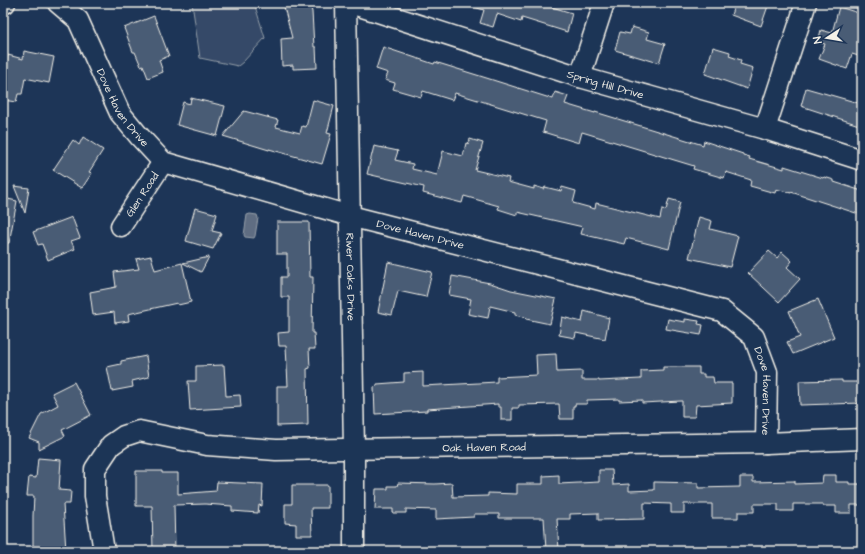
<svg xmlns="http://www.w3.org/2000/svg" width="865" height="554" font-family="'Architects Daughter',sans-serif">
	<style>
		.green { fill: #354a67; stroke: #949ea8 }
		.water { fill: #5e6d82; stroke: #9aa2ab }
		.building { fill: #485b74; stroke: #f4f1e8 }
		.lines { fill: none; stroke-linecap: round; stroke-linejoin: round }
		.minor-casing { stroke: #f4f1e8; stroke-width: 23 }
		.minor { stroke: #1d3557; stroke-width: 20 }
		.labels { text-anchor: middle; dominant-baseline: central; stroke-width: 3.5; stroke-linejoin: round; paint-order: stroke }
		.street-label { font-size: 11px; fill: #f4f1e8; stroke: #1d3557 }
	</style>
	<rect width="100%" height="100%" fill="#1d3557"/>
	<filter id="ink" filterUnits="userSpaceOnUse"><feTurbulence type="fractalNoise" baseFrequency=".025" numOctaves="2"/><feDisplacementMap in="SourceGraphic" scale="8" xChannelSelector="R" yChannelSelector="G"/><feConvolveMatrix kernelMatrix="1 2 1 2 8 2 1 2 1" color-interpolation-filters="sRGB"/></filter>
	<g filter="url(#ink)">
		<path class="green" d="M 192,3 L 254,3 L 265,38 L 243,62 L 238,66 L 200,58 Z"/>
		<path class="water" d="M 250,214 L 257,215 L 258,218 L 255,236 L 254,238 L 245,237 L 244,235 L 247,215 Z"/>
		<g class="building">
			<path d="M 283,3 L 310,3 L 312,12 L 314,47 L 316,47 L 317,68 L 293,69 L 293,65 L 282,66 L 281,39 L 292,38 Z"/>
			<path d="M 470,3 L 553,3 L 552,7 L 572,13 L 567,32 L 522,18 L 521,22 L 497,14 L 493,27 L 480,23 L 484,10 L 470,6 Z"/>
			<path d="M 735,3 L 769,3 L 761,26 L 731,15 Z"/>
			<path d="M 839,7 L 862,14 L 862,57 L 852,54 L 847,69 L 819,59 L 825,44 L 818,42 L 821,30 L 832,33 Z"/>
			<path d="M 154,16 L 169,56 L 159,60 L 163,72 L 148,78 L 143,65 L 141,66 L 135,52 L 133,52 L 124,28 Z"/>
			<path d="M 632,27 L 649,32 L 647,39 L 665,44 L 659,63 L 615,50 L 620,32 L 630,34 Z"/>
			<path d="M 383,47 L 434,64 L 435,62 L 480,76 L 553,99 L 555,92 L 568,96 L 565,104 L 595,113 L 595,112 L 703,145 L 704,141 L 743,154 L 743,155 L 750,157 L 749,159 L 784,169 L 784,166 L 823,178 L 824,177 L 834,180 L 834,182 L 862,191 L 862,215 L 791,192 L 791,193 L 776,189 L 775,193 L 750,186 L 751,180 L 726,172 L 724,178 L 693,169 L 694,166 L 582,132 L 579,143 L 543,132 L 546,121 L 455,93 L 452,100 L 423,91 L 421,97 L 393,89 L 395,83 L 385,80 L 388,73 L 376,69 Z"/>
			<path d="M 713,47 L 730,52 L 729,56 L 741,60 L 740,64 L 753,68 L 747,89 L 705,74 Z"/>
			<path d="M 24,51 L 54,57 L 49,83 L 25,78 L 22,94 L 18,94 L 16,102 L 3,100 L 3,79 L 8,55 L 23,59 Z"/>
			<path d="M 806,88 L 862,104 L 862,126 L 801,106 Z"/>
			<path d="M 191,98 L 225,106 L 217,136 L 177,125 L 183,102 L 190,104 Z"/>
			<path d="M 313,100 L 334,106 L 327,133 L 331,134 L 322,164 L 269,149 L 269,150 L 223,136 L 244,111 L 278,120 L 276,127 L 300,133 L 302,126 L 306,127 Z"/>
			<path d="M 83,137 L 103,150 L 89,172 L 92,173 L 82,188 L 53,170 L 73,140 L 79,145 Z"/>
			<path d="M 470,139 L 483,143 L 475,170 L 509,178 L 508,182 L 534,189 L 534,186 L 544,189 L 545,187 L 561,191 L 562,187 L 576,191 L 573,203 L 595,209 L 596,203 L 660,219 L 662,209 L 666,210 L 669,199 L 680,202 L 669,249 L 626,238 L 624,244 L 581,234 L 583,227 L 517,212 L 517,215 L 498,209 L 499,206 L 464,196 L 462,203 L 423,193 L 424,187 L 367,174 L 374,146 L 398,151 L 395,160 L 413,164 L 412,169 L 437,175 L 443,151 L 463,156 L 466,143 L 468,144 Z"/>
			<path d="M 14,186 L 29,188 L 25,213 Z"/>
			<path d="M 3,198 L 17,201 L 9,243 L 3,243 Z"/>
			<path d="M 195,208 L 217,214 L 212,231 L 221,233 L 213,249 L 186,241 Z"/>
			<path d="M 72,217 L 80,238 L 71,241 L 75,249 L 48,260 L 42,244 L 38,245 L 33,232 Z"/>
			<path d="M 699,217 L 712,221 L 710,229 L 738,236 L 730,267 L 689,258 Z"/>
			<path d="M 277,222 L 309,222 L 310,277 L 313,277 L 312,333 L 314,333 L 315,349 L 309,349 L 310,368 L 307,369 L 308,425 L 277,426 L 277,386 L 288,386 L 286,346 L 279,346 L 278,333 L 289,332 L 289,297 L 281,297 L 281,277 L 287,277 L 287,254 L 277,254 Z"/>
			<path d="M 769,251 L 777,258 L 782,252 L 792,261 L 787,267 L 800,279 L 779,302 L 748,273 Z"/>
			<path d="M 151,256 L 155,270 L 182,263 L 191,302 L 178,305 L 177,303 L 128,314 L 129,321 L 115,323 L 114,312 L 93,315 L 90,292 L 116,287 L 114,272 L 139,269 L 136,259 Z"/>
			<path d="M 209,257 L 201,272 L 183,263 Z"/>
			<path d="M 388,262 L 432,272 L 426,297 L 398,291 L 392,315 L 378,312 Z"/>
			<path d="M 452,276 L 490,283 L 511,290 L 556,299 L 550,324 L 526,319 L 527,318 L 515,315 L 515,312 L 490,306 L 488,318 L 468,314 L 471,299 L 449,295 Z"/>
			<path d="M 818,299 L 834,337 L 793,354 L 787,342 L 800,337 L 789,311 Z"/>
			<path d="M 584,311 L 609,318 L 605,339 L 576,333 L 575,338 L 559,335 L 562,317 L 582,322 Z"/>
			<path d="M 668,319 L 685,322 L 685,319 L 699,321 L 698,324 L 703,325 L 701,335 L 666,329 Z"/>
			<path d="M 556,354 L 557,372 L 582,371 L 582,380 L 599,380 L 599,381 L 641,379 L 641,371 L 663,370 L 663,367 L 699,367 L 699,374 L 704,374 L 704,377 L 713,377 L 714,383 L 732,383 L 732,403 L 696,405 L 695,417 L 682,417 L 682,401 L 681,401 L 642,403 L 642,400 L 619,401 L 619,399 L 587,400 L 587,404 L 575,404 L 575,406 L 573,406 L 573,419 L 560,419 L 559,404 L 519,405 L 519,408 L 512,408 L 512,420 L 501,420 L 501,407 L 498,407 L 498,404 L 427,409 L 427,411 L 375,414 L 374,387 L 377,386 L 377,384 L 404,382 L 404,373 L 423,372 L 423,386 L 497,382 L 497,377 L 537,375 L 536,355 Z"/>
			<path d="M 146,356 L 149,377 L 132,381 L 133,387 L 112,391 L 107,367 L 121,364 L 121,361 Z"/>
			<path d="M 224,365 L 226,396 L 240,395 L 241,407 L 190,410 L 188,381 L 196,381 L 196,366 Z"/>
			<path d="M 842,380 L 842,382 L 862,382 L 862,403 L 800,405 L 799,381 Z"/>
			<path d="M 74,382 L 91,415 L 62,430 L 65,436 L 39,449 L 39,442 L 29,438 L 41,414 L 58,405 L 52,393 Z"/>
			<path d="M 38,458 L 61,460 L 59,490 L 71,491 L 70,504 L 63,504 L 66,551 L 33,551 L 33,516 L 34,496 L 27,496 L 29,477 L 36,478 Z"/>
			<path d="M 599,470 L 612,470 L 613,485 L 629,484 L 629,491 L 654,490 L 654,482 L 698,483 L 698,488 L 740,487 L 740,477 L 753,477 L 753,482 L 795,481 L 795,484 L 822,483 L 823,475 L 836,475 L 836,482 L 849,482 L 849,484 L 862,484 L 862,505 L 851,505 L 851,513 L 836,513 L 836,506 L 823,506 L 823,504 L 793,504 L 793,511 L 778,511 L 778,504 L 754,504 L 754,512 L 738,512 L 738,518 L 712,518 L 712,504 L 684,504 L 684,513 L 671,513 L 671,504 L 644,503 L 644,519 L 598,520 L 598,513 L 570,514 L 570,519 L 557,519 L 559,550 L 546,550 L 544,518 L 499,518 L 499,514 L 474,514 L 474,517 L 436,519 L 436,510 L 406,509 L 406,513 L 393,513 L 393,509 L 375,509 L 376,489 L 388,489 L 388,486 L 397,486 L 398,483 L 435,484 L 452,483 L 453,497 L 488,496 L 488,493 L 517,494 L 517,484 L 543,484 L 543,476 L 559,475 L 559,484 L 599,482 Z"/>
			<path d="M 136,471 L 162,471 L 162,473 L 178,473 L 178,494 L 216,491 L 217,482 L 263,484 L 262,506 L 259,505 L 258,513 L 232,511 L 232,506 L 205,504 L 174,505 L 175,551 L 153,551 L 152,506 L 136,506 Z"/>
			<path d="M 292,485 L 328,485 L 328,508 L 311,508 L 312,535 L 296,535 L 296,524 L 285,523 L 285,504 L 292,504 Z"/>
		</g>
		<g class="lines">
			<g class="minor-casing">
				<g id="minor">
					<path d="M 3,3 L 5,3"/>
					<path id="s1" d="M 58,3 L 78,20 L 120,113 L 139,136 L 163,162 L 350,216 L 722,311 L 754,337 L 767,372 L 766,443"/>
					<path id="s2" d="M 346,3 L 354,448 L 354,551"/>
					<path id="s3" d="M 350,3 L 580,77 L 765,129 L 862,160"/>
					<path d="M 580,77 L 604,3"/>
					<path d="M 765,129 L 806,3"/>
					<path id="s4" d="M 121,226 L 163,162"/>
					<path id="s5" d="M 104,551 L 95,496 L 95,469 L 111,445 L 124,436 L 139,431 L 207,445 L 276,450 L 766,443 L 862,439"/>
				</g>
			</g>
			<use href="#minor" class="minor"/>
		</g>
	</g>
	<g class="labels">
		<g class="street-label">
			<text stroke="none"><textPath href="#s3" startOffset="268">Spring Hill Drive</textPath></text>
			<text stroke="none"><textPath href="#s1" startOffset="125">Dove Haven Drive</textPath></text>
			<text stroke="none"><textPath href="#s4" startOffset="38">Glen Road</textPath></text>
			<text stroke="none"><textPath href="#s1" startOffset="461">Dove Haven Drive</textPath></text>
			<text stroke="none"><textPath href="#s2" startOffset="274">River Oaks Drive</textPath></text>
			<text stroke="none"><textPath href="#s1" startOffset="869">Dove Haven Drive</textPath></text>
			<text stroke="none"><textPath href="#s5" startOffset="490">Oak Haven Road</textPath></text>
		</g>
	</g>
	<rect width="865" height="554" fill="none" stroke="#1d3557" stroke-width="16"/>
	<rect x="8" y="8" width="849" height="538" fill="none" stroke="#f4f1e8" stroke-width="1.5" filter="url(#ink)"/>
	<g transform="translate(827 38) rotate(258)" stroke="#1d3557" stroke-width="3" paint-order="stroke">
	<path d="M0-3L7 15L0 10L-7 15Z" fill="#f4f1e8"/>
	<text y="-6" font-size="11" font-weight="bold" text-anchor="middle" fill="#f4f1e8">N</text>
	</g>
</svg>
